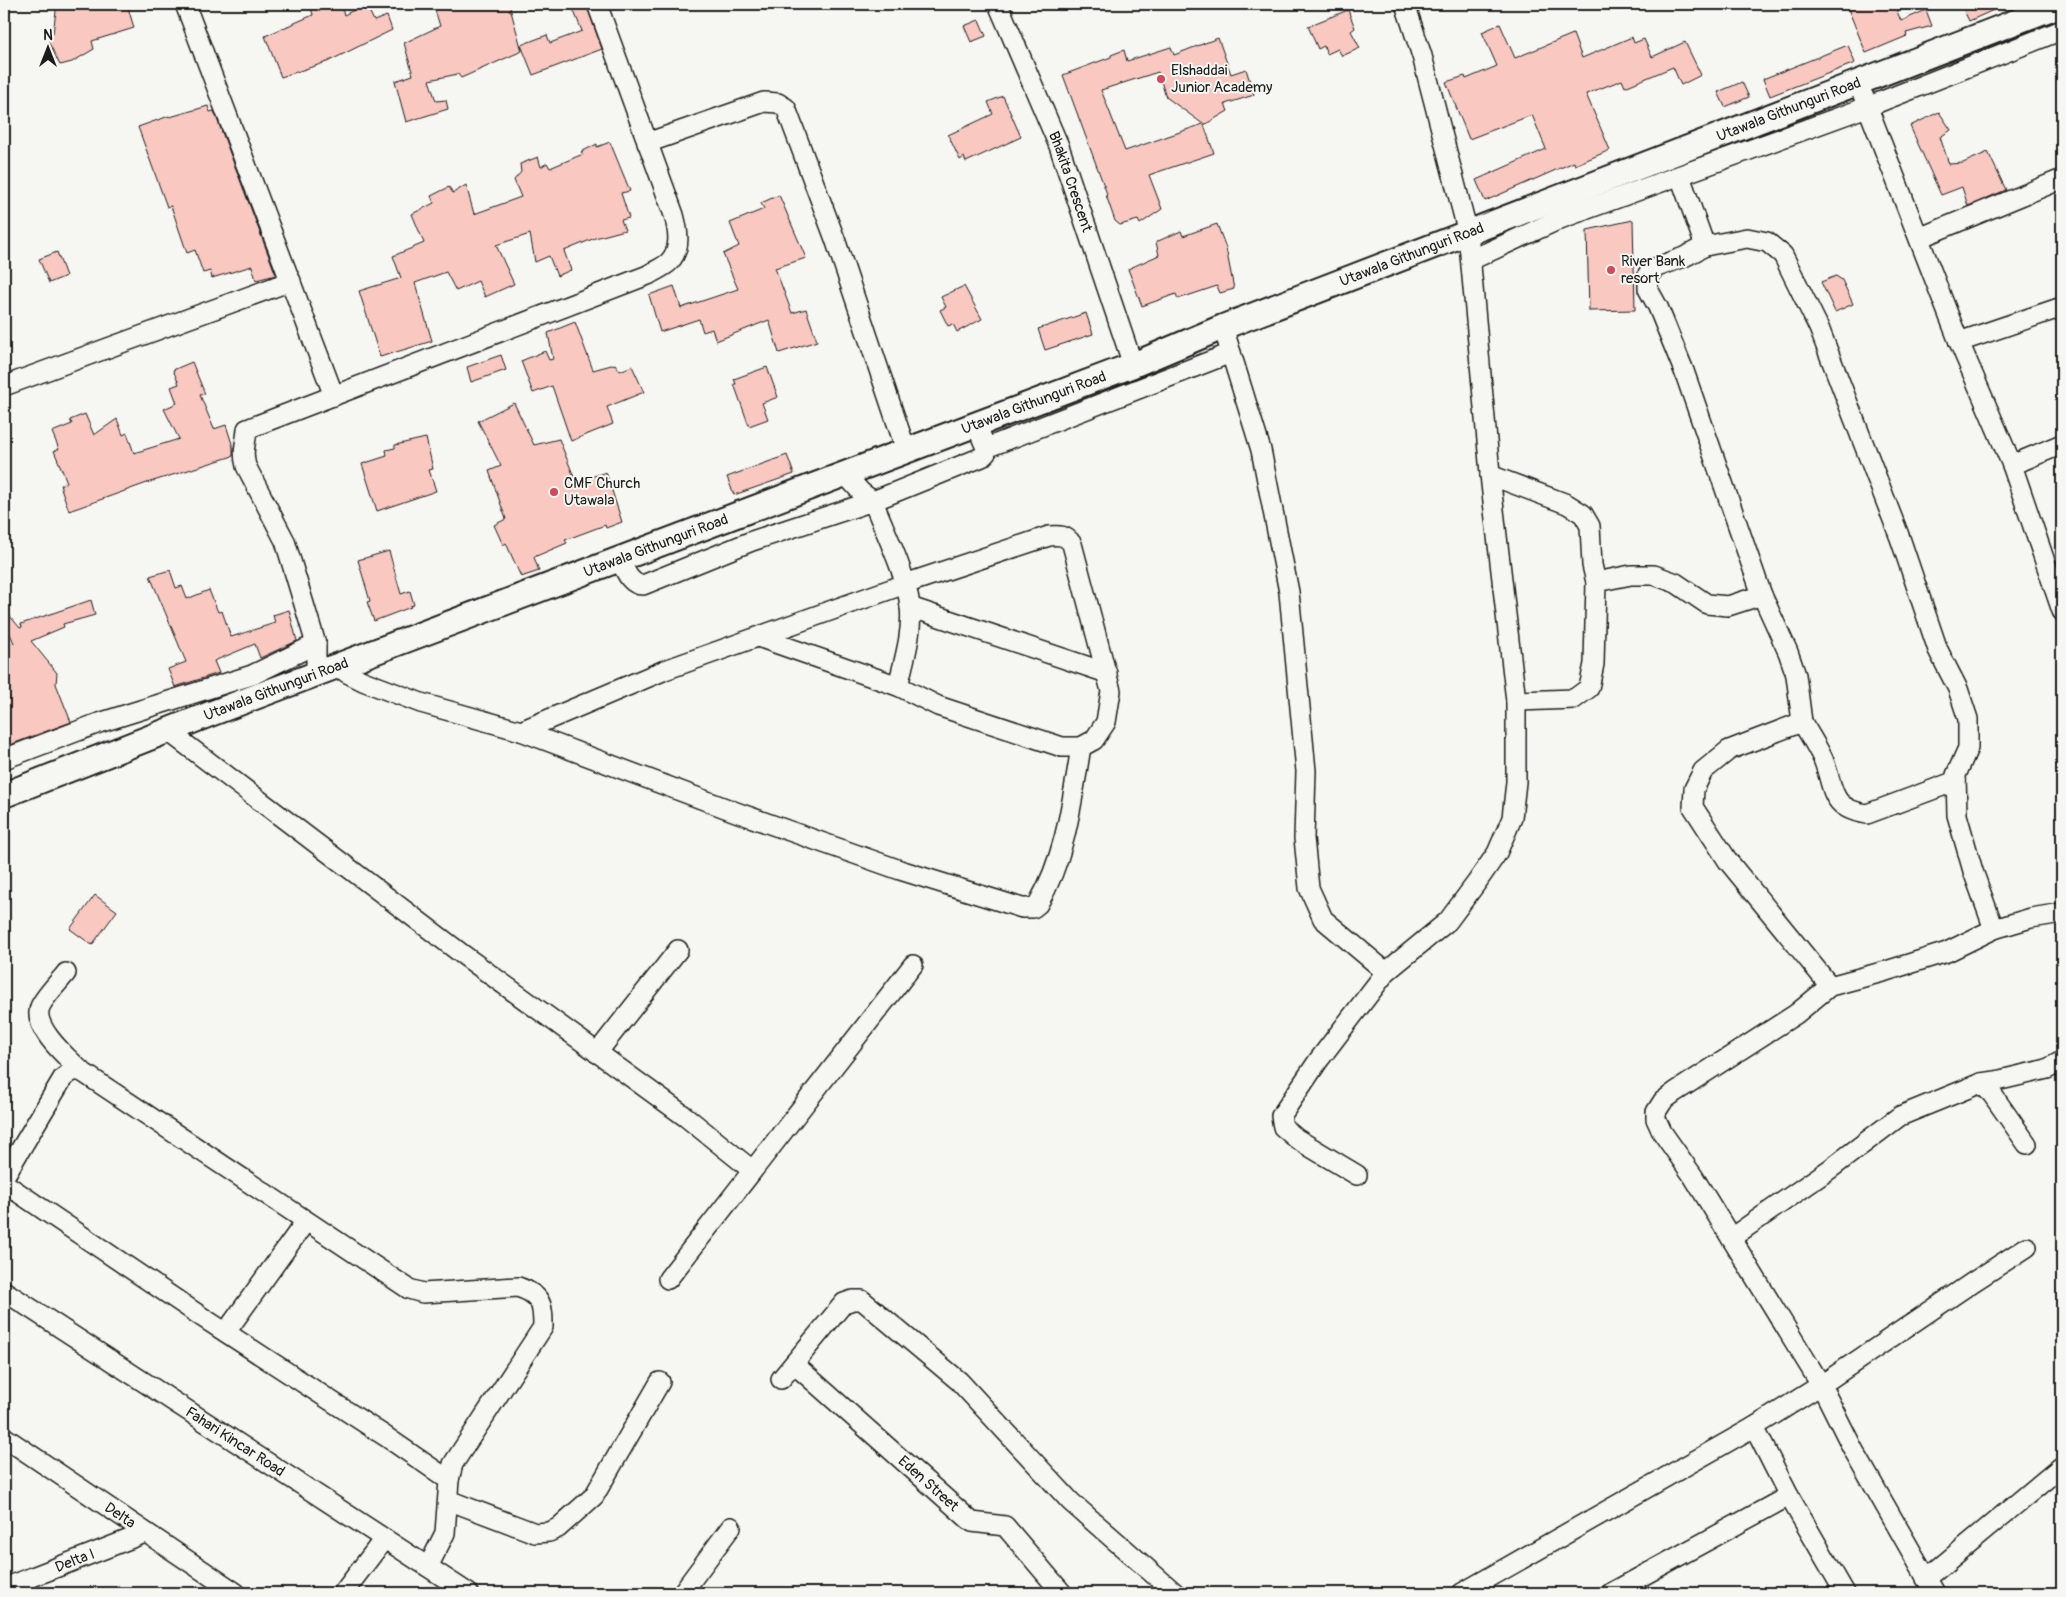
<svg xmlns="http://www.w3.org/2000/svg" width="2066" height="1597" font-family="Pangolin,sans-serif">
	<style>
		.building { fill: #f8c8c1; stroke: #1c1c1c; fill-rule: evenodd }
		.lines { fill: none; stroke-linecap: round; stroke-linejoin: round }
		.minor-casing { stroke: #1c1c1c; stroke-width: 22 }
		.tertiary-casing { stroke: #1c1c1c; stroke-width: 28 }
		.minor { stroke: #f6f6f2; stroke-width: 19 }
		.tertiary { stroke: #f6f6f2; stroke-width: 24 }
		.poi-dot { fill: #d1495b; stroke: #f6f6f2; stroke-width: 2 }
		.labels { text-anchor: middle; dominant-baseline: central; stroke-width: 4; stroke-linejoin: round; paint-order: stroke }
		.poi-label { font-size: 15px; fill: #1c1c1c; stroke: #f6f6f2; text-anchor: start }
		.street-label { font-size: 15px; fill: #1c1c1c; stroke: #f6f6f2 }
	</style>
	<rect width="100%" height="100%" fill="#f6f6f2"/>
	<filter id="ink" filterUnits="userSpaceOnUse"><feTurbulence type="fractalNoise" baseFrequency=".02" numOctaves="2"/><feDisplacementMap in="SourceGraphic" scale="10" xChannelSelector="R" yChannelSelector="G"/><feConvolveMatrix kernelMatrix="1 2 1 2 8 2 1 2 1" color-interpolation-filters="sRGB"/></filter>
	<g filter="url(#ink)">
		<g class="building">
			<path d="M 57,4 L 127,4 L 134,28 L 92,41 L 94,49 L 72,62 L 60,65 L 48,41 L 53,33 Z"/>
			<path d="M 310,4 L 340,4 L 344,15 L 366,4 L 374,21 L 387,16 L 392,30 L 327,62 L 281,77 L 265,36 L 313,15 Z"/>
			<path d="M 433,4 L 509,4 L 522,51 L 461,78 L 458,74 L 429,80 L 436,101 L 446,100 L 448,109 L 406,122 L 395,81 L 413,75 L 404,43 L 440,26 Z"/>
			<path d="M 571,4 L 586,4 L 602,49 L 533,75 L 521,45 L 547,35 L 550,43 L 582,31 Z"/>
			<path d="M 1846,4 L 1894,4 L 1901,21 L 1926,10 L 1932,26 L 1906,33 L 1907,36 L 1866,53 Z"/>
			<path d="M 1961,4 L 2007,4 L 1969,21 Z"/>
			<path d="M 1348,10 L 1355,28 L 1351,31 L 1360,48 L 1342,56 L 1338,49 L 1327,54 L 1324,46 L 1318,49 L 1308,26 Z"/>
			<path d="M 979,20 L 986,36 L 971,42 L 964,26 Z"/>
			<path d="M 1500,24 L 1515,58 L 1573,34 L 1582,58 L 1632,37 L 1634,43 L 1644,39 L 1652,57 L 1685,42 L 1701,75 L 1681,85 L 1673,67 L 1625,87 L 1622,80 L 1586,94 L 1610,150 L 1575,165 L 1574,162 L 1485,201 L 1476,180 L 1546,149 L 1532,115 L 1469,139 L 1446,82 L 1465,76 L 1466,79 L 1497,66 L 1482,32 Z"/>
			<path d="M 1218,38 L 1231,74 L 1246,69 L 1254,95 L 1225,104 L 1228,111 L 1204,125 L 1214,153 L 1149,175 L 1162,209 L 1140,224 L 1138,220 L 1120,225 L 1115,221 L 1106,195 L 1107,194 L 1063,75 L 1111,57 L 1111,55 L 1124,50 L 1127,61 L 1171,47 L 1174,55 ZM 1158,72 L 1166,97 L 1203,124 L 1125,151 L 1101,90 Z"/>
			<path d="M 1848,45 L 1855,63 L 1770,96 L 1763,79 Z"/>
			<path d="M 1742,82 L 1749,97 L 1725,107 L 1718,92 Z"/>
			<path d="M 1003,96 L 1021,137 L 966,162 L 964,157 L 960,160 L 948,135 L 993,114 L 988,102 Z"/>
			<path d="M 208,106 L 210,112 L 214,111 L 276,275 L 256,280 L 252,266 L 212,278 L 210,271 L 203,273 L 195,250 L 187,253 L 171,206 L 167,207 L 138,127 L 169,116 L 170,117 Z"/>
			<path d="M 1939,112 L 1951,130 L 1940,137 L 1949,164 L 1963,163 L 1988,152 L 2006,190 L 1968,206 L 1962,187 L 1941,195 L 1910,126 Z"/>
			<path d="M 610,142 L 630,191 L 621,193 L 629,218 L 621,220 L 625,230 L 595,238 L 564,251 L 571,270 L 557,276 L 549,256 L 535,262 L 530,234 L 496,245 L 514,284 L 485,297 L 478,281 L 456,291 L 446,272 L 415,283 L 432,341 L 380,357 L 359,291 L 401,278 L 393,256 L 424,243 L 412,214 L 434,203 L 431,196 L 449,187 L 453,193 L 466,185 L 474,214 L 521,197 L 514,180 L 521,172 L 520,164 L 538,157 L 541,167 L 547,163 L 550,168 L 583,154 L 581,152 L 597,144 L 597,147 Z"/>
			<path d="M 779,195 L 806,258 L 775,268 L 792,313 L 806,309 L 817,341 L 779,353 L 769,320 L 716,341 L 712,329 L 703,332 L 699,319 L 660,332 L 649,295 L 674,286 L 681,308 L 738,289 L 723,254 L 739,246 L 730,223 L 764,209 L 761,203 Z"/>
			<path d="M 1633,220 L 1635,310 L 1589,311 L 1587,230 Z"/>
			<path d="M 1217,224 L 1226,248 L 1234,289 L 1220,293 L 1217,286 L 1178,299 L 1176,294 L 1142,306 L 1128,269 L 1159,255 L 1156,242 L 1181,231 L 1183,236 Z"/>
			<path d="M 57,252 L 66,276 L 49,283 L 39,259 Z"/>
			<path d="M 1836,276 L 1842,280 L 1853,304 L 1835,312 L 1821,282 Z"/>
			<path d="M 964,286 L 982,319 L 957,332 L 953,324 L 948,326 L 940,310 L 946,307 L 941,297 Z"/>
			<path d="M 1086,313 L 1093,334 L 1045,350 L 1038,329 Z"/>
			<path d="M 575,322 L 593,370 L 615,364 L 620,371 L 632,366 L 644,392 L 607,407 L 613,424 L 571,441 L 552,386 L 533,393 L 521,361 L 545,351 L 549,360 L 553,359 L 548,333 Z"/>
			<path d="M 501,355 L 506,370 L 471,382 L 467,367 Z"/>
			<path d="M 192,362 L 205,394 L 200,395 L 214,429 L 226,425 L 233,447 L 233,456 L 147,483 L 69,511 L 60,485 L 67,482 L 54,451 L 59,449 L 52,432 L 72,424 L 70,420 L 85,414 L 94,435 L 117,419 L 123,435 L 127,433 L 134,453 L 179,439 L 164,409 L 177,403 L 171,387 L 179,384 L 173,370 Z"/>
			<path d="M 767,367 L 778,397 L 762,403 L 768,419 L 749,426 L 734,384 L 736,384 L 734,379 Z"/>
			<path d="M 514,403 L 534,445 L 559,439 L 576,482 L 606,472 L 622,522 L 606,528 L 605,525 L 565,540 L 567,543 L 534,557 L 539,571 L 521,577 L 506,543 L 503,545 L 494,525 L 506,519 L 489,471 L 501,466 L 478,421 Z"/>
			<path d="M 426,438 L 433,469 L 429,470 L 436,491 L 377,511 L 362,464 L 387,456 L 386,450 L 395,448 L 395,445 Z"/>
			<path d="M 787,455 L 794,474 L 734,495 L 727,477 Z"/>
			<path d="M 389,551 L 401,594 L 410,591 L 414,605 L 410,606 L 411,607 L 374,621 L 367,602 L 370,601 L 358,560 Z"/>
			<path d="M 170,570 L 176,588 L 182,586 L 187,599 L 209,590 L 218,612 L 222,611 L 231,637 L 275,623 L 273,615 L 289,610 L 297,641 L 260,658 L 255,644 L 214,661 L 219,673 L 175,687 L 168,669 L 186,662 L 150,576 Z"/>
			<path d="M 91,600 L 95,615 L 63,624 L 64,627 L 31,641 L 57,673 L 56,684 L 71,722 L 4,747 L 4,645 L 14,643 L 4,620 L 4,609 L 20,628 L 22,627 L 21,624 Z"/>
			<path d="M 95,895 L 117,911 L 92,945 L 70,929 Z"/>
		</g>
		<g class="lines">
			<g class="minor-casing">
				<g id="minor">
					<path d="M 185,4 L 334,396"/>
					<path id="s1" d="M 998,4 L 1059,146 L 1133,365"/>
					<path d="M 1863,95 L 1959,342 L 2012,465 L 2062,611"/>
					<path d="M 647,143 L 764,102 L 778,103 L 786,108 L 835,239 L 906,450"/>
					<path d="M 1680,176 L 1705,246 L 1747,238 L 1767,242 L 1783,255 L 1819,328 L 1900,538 L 1938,650 L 1958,689 L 1968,719 L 1968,748 L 1956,775 L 1957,815 L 1973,871 L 1994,929 L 2031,918 L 2062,913"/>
					<path d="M 1919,238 L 2062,179"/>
					<path d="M 1705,246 L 1684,257 L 1657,267 L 1648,274 L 1648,289 L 1658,307 L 1684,371 L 1762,595 L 1788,652 L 1796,675 L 1802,722"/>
					<path d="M 1471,260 L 1560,219 L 1867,107 L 2062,30"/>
					<path d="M 1223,327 L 1261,450 L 1289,592 L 1306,771 L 1304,838 L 1309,888 L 1323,919 L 1386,972"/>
					<path d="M 1959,342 L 2062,307"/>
					<path d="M 4,386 L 291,281"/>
					<path d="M 986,448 L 1231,353"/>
					<path d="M 2012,465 L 2062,444"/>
					<path d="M 844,473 L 861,492 L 873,501 C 885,532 906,573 910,606 C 913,633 904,660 898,686"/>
					<path d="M 1490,475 L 1567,504 L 1583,514 L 1590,526 L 1592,565 L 1596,582"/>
					<path d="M 619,558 C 625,569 629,585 643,585 L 752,541 L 873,501 L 982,457 L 986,453 L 986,448 L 976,424"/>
					<path d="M 910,607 L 1107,673"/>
					<path d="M 339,666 L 347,673 L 363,681 L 421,703 L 521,731 L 736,812 L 900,870 L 1022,908 L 1033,908 L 1038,904 C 1066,856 1072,801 1081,747"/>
					<path d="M 316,674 L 316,644 L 285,541 L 246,466 C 242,451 246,444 247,429 L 648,275 C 654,271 664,267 669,262 C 682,249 678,230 674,215 L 597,4"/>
					<path d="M 1516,701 L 1574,699 L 1589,688 L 1594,664 L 1596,582 L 1631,575 L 1654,575 L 1676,583 L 1707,604 L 1728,606 L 1762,595"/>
					<path d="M 168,731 L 462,954 L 686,1117 L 752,1170"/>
					<path d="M 521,731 L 665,670 L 905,584 L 1049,536 C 1060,535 1066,535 1072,544 L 1111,691 L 1106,722 L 1094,740 L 1081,747 L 1062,747 L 938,706 L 898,686 L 758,637"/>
					<path d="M 4,759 L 99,723 L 252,675 L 316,644"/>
					<path d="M 66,973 C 59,982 44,997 40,1007 C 32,1028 68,1058 81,1071"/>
					<path d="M 1830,986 L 1728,861 L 1693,807 L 1694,789 L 1703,771 L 1729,750 L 1802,722 C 1809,734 1817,746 1823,759 C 1835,788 1828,808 1867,814 L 1956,781"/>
					<path d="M 597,1053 L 678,950"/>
					<path d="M 1981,1083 L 1992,1094 L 2027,1144"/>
					<path d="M 1357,1175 L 1297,1139 L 1283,1127 L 1281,1116 L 1318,1061 L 1386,972 L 1448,921 L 1477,882 L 1497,853 L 1512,818 L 1516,782 L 1516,701 L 1491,484 L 1468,233 L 1422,56 L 1405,4"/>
					<path d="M 4,1177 L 63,1078 L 72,1071 L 81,1071 L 409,1289 L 423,1293 L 518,1287 C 541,1295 543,1303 543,1327 L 453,1464 L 449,1480 L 445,1533 L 428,1567"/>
					<path d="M 4,1183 L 202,1317 L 385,1436 L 449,1480"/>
					<path d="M 1731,1238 L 1830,1169 L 1900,1116 L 1981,1083 L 1996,1081 L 2047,1069 L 2062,1061"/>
					<path d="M 668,1279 L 913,965"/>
					<path id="s2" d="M 4,1291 L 468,1593"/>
					<path d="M 226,1332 L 306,1221"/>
					<path id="s3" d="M 794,1364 L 972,1522 L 1005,1526 L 1062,1593"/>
					<path d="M 781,1379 L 844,1303 L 853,1300 L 862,1300 L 959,1381 L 1071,1502 L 1175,1593"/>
					<path d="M 1754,1427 L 1789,1496 L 1845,1593"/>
					<path id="s4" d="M 4,1437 L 236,1593"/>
					<path d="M 448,1500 L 535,1533 L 549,1532 L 558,1528 L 594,1496 L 660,1382"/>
					<path d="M 1926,1579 L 2062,1466"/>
					<path id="s5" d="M 4,1588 L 145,1533"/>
					<path d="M 343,1593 L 384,1539"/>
					<path d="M 682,1593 L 731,1527"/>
					<path d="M 1462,1593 L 1754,1427 L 1821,1385 L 1973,1282 L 2027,1247"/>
					<path d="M 1611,1593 L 1789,1496"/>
					<path d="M 1935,1593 L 1854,1451 L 1821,1385 L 1693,1176 L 1662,1132 L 1656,1119 L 1656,1112 L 1663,1101 L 1675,1092 L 1796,1014 L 1830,986 L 1886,971 L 1947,952 L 1994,929"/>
				</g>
			</g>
			<g class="tertiary-casing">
				<g id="tertiary">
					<path id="s6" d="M 4,795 L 210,714 L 1133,365 L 1223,327 L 2062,4"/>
				</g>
			</g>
			<use href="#minor" class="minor"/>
			<use href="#tertiary" class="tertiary"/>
		</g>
	</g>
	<g class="poi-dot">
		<circle cx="1161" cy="79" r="5"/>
		<circle cx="1611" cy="270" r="5"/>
		<circle cx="554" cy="492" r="5"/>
	</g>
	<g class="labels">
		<g class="poi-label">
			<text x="1171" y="70">Elshaddai<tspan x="1171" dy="17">Junior Academy</tspan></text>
			<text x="1621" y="261">River Bank<tspan x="1621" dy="17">resort</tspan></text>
			<text x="564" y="483">CMF Church<tspan x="564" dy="17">Utawala</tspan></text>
		</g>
		<g class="street-label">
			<text stroke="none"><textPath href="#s6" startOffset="1912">Utawala Githunguri Road</textPath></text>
			<text stroke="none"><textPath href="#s1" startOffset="192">Bhakita Crescent</textPath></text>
			<text stroke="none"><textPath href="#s6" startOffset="1508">Utawala Githunguri Road</textPath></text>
			<text stroke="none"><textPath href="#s6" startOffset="1102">Utawala Githunguri Road</textPath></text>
			<text stroke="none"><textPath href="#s6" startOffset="698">Utawala Githunguri Road</textPath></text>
			<text stroke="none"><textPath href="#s6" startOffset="292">Utawala Githunguri Road</textPath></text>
			<text stroke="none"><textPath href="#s2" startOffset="276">Fahari Kincar Road</textPath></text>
			<text stroke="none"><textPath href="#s3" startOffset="180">Eden Street</textPath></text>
			<text stroke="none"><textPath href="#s4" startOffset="140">Delta</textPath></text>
			<text stroke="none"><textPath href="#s5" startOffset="76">Delta I</textPath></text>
		</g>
	</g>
	<rect width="2066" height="1597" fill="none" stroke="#f6f6f2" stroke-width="20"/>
	<rect x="10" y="10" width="2046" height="1577" fill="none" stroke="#1c1c1c" stroke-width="2" filter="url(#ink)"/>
	<g transform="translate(48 48)" stroke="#f6f6f2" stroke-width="4" paint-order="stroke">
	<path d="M0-4L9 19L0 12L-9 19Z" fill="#1c1c1c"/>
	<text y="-8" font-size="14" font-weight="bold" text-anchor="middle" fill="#1c1c1c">N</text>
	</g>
</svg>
